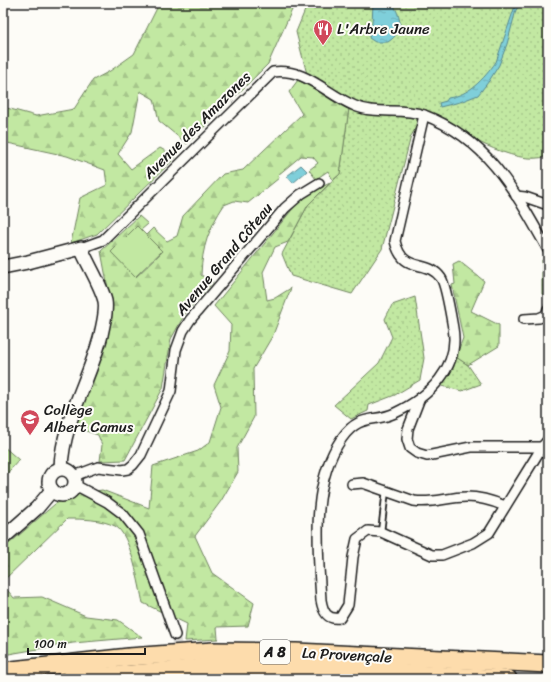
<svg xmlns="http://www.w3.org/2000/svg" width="551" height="682" font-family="Sriracha,sans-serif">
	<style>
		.grass { fill: url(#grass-dots); stroke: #6f825f }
		.forest { fill: url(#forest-firs); stroke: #6f825f }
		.pitch { fill: #c2e8a2; stroke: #6f825f }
		.water { fill: url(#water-ripples); stroke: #57878e }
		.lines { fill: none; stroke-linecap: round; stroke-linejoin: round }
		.street-tunnel { stroke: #dbdad6; stroke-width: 9; stroke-dasharray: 9 4.5; stroke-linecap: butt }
		.lane-casing { stroke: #1c1c1c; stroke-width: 8 }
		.street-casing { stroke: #1c1c1c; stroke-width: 12 }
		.secondary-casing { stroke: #1c1c1c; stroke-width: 16 }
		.highway-casing { stroke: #1c1c1c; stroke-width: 20 }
		.lane { stroke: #fdfcf7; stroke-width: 4.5 }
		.street { stroke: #fdfcf7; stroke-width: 9 }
		.secondary { stroke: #fdfcf7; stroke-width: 13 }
		.highway { stroke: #fddcac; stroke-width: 17 }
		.labels { text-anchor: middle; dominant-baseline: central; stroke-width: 4; stroke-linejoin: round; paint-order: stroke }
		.shield { fill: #fdfcf7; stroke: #605f5e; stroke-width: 1 }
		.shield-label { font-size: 14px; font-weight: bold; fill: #1c1c1c }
		.poi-label { font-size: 15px; fill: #1c1c1c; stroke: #fdfcf7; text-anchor: start }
		.street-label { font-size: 15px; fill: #1c1c1c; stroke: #fdfcf7 }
	</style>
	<defs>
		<pattern id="grass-dots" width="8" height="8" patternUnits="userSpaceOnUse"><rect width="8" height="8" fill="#c2e8a2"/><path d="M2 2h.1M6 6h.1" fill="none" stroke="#a6c68b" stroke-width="1.8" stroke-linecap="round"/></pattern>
		<pattern id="forest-firs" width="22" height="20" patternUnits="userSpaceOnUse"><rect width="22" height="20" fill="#c2e8a2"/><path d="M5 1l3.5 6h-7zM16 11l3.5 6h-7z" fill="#a6c68b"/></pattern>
		<pattern id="water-ripples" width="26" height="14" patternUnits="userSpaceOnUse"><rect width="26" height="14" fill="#7fcfda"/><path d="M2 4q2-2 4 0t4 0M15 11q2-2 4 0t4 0" fill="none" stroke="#6db1ba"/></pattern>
	</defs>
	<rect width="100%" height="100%" fill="#fdfcf7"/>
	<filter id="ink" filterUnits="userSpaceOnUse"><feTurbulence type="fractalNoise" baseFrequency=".025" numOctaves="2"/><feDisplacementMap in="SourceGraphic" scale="8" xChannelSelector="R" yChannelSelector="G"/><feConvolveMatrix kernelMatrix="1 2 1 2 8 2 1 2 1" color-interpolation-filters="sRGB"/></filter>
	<g filter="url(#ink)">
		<g class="grass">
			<path d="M 308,3 L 548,3 L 548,156 C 514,168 455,129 425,112 L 411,136 L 382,249 L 352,294 L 291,276 L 282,254 L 308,205 L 340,174 L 350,100 L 308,78 L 296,32 Z"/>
			<path d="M 542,260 L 548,261 L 548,295 L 542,294 Z"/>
			<path d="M 415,297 L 424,358 L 420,380 L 395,395 L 369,405 L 368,411 L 351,419 L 334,405 L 379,363 L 392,337 L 385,319 L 392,305 Z"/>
			<path d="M 456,357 L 468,365 L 481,384 L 462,391 L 442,386 Z"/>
		</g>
		<g class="forest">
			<path d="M 153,3 L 295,3 L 268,64 L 187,144 L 159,121 L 154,99 L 140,91 L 132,132 L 118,154 L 131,169 L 160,148 L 176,157 L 97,234 L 71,243 L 80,198 L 107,185 L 105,170 L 67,156 L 3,142 L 3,107 L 36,116 L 74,109 L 93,80 L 110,71 L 134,54 L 157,8 Z"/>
			<path d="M 298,80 L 349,108 L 340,174 L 333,180 L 328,171 L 316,179 L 309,170 L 318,163 L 313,157 L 301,156 L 278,175 L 279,178 L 248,203 L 234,201 L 224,205 C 209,228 202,247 201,275 L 213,282 L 185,314 L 171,339 L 163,388 L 125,460 L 100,461 L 102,445 L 98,435 L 83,430 L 75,419 L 108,333 L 112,310 L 101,251 L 139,216 L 148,224 L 141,230 L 137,226 L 111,252 L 136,277 L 162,252 L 146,235 L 153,228 L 167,241 L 177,236 L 183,216 L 223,174 L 243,170 L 302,114 L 289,92 Z"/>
			<path d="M 330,183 L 308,205 L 288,242 L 275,247 L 263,272 L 267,300 L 275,298 L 291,288 L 273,335 L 253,369 L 254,417 L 237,448 L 238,472 L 221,501 L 195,536 L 212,573 L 254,603 L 248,626 L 217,627 L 218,639 L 185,641 L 187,624 L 143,603 C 139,586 131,534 115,526 C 100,519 83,519 67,519 L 3,581 L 3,549 L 55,504 L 77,494 L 102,490 L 149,508 L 153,466 L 198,451 L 210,442 L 221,407 L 214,385 L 230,351 L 231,325 L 214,306 L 303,196 Z"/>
			<path d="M 459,261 L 484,281 L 471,311 L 499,325 L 499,346 L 468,365 L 456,357 L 463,338 L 452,285 L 455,284 L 453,264 Z"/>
			<path d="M 3,585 L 14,598 L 42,597 L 86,616 L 118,620 L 142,637 L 73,643 L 3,655 Z"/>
		</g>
		<g class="pitch">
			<path d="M 137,226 L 162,251 L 135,277 L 111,252 Z"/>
			<path d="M 3,446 L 19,460 L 3,478 Z"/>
		</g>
		<g class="water">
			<path d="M 373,3 L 393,3 C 400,18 406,30 388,42 L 375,42 L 369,38 L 372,24 Z"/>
			<path d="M 516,3 L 521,3 L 516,10 L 507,44 L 499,65 L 489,81 L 478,95 L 460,102 L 440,107 L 439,103 L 446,101 L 448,98 C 469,95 483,80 496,62 Z"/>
			<path d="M 301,165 L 307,171 L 293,183 L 287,176 Z"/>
		</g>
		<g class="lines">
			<path class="street-tunnel" d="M 175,635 L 185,679"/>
			<g class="lane-casing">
				<path id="lane" d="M 381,532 L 386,490"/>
			</g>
			<g class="street-casing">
				<g id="street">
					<path d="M 424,115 L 395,241 C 403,275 427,258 441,278 C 446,285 451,317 453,328 C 460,368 429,397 395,413 C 374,423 360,413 342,438 C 310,484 318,548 321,600 C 323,612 327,620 340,618 L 348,605 L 353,557 L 357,539 L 368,531 L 381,532 L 432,555 L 442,555 L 473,543 L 489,533 L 542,447 L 548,440"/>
					<path d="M 516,196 L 525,197 L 548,205"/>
					<path d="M 81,248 L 103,240 L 273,72 C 307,68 325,94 355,106 C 376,115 402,107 424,115 C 489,140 516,193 548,250"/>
					<path d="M 524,319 L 539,318 L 546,315 L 548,309"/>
					<path d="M 420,398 L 408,429 L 407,439 L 410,448 L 417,453 L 427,456 L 471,447 L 542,447"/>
					<path d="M 74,476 L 98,467 L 122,470 L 128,469 L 133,465 L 141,455 L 171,391 L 176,350 L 183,331 L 190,320 L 285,208 L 301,194 L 319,183"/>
					<path d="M 352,484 L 363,483 L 414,501 C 432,504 448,497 466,497 C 480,497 493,501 505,506"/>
					<path d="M 75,485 L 107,502 L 123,514 L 139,534 L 175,635"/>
				</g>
			</g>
			<g class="secondary-casing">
				<g id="secondary">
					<path d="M 3,267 L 28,262 L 81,248 C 88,265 101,285 105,301 C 107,312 103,324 101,335 C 90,379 62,423 61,468"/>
					<circle cx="62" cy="482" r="13"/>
					<path d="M 3,538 L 37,508 L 52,490"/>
				</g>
			</g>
			<g class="highway-casing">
				<g id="highway">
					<path d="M 3,671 L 129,657 L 213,651 L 296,652 L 548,664"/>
					<path d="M 70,679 L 215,667 L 300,668 L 508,679"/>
				</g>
			</g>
			<use href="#lane" class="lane"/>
			<use href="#street" class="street"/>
			<use href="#secondary" class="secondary"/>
			<use href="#highway" class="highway"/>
		</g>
	</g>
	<defs>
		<g id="restaurant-pin" transform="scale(1)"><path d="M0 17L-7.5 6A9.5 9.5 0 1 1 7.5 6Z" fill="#d1495b" stroke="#fdfcf7"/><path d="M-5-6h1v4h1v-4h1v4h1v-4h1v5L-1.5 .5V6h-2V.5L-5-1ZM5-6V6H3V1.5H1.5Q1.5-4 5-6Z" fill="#fff"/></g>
		<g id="school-pin" transform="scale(1)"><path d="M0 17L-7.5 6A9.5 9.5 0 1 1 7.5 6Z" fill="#d1495b" stroke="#fdfcf7"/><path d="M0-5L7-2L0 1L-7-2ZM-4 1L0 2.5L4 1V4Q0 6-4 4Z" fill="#fff"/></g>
	</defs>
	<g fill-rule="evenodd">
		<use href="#restaurant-pin" x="323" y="29"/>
		<use href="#school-pin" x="30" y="419"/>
	</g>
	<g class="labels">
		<rect class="shield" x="260" y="640" width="30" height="24" rx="3"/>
		<g class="shield-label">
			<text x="275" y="652">A 8</text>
		</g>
		<g class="poi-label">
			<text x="337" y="29">L'Arbre Jaune</text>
			<text x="44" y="410">Collège<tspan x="44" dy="17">Albert Camus</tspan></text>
		</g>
		<g class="street-label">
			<text transform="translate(197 125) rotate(-45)">Avenue des Amazones</text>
			<text transform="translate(224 259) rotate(-50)">Avenue Grand Côteau</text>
			<text transform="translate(347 655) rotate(3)">La Provençale</text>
		</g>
	</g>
	<rect width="551" height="682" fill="none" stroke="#fdfcf7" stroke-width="16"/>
	<rect x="8" y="8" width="535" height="666" fill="none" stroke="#1c1c1c" stroke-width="1.5" filter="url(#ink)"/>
	<path d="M28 648v6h117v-6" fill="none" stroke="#1c1c1c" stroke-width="2"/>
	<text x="34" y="648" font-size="12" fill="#1c1c1c" stroke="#fdfcf7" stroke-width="3" paint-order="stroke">100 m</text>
</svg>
